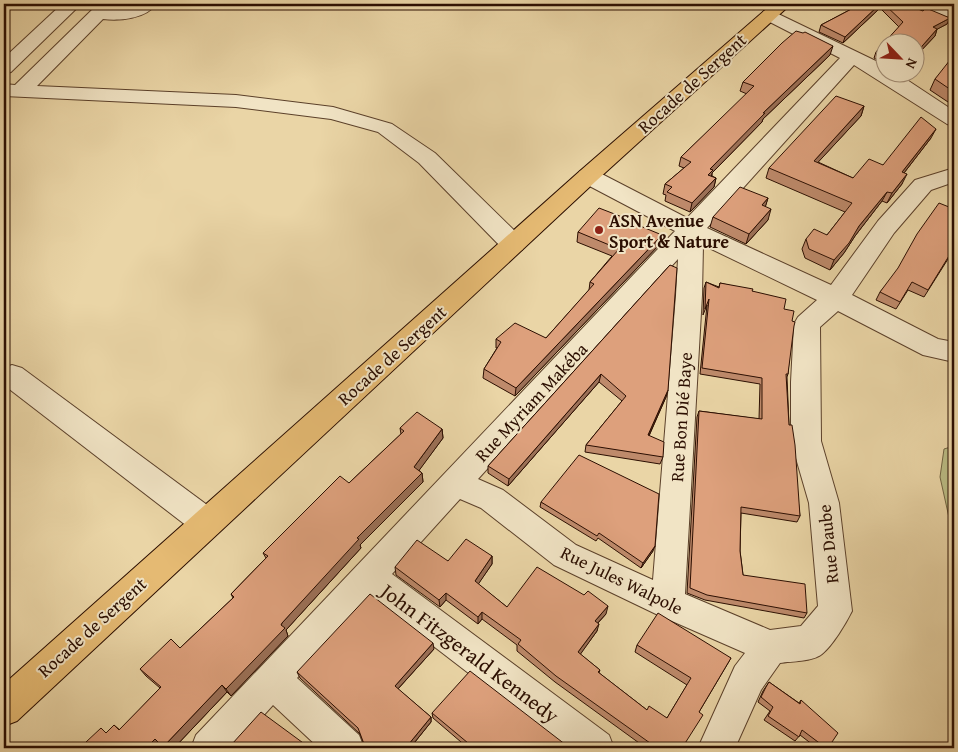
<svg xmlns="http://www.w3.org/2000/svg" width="958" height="752" font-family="'Gentium Book Plus',serif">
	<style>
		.green { fill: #babc84; stroke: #726542 }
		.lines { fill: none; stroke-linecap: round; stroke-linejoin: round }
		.minor-casing { stroke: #5b402a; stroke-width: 2 }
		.major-casing { stroke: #2b0e01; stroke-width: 2 }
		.minor { fill: #f1e4c5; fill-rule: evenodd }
		.major { fill: #e5ba73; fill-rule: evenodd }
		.wall { fill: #be8a6b; stroke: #2b0e01 }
		.shaded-wall { fill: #9b7057; stroke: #2b0e01 }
		.building { fill: #dda07c; stroke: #2b0e01 }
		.poi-dot { fill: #8f2418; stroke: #f1e4c5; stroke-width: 2 }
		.labels { text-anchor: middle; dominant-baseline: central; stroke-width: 4; stroke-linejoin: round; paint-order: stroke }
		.street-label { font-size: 18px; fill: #2b0e01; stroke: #f1e4c5 }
		.poi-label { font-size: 18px; font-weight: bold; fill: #2b0e01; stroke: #f1e4c5; text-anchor: start }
		.near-street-label { font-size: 21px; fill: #2b0e01; stroke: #f1e4c5 }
	</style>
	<rect width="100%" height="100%" fill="#ead5a6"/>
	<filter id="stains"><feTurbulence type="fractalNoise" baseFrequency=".004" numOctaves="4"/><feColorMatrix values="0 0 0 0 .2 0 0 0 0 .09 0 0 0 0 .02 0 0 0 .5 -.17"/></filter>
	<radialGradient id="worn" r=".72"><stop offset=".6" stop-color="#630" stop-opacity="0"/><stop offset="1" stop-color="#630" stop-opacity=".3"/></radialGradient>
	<path class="green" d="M 954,446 L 954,540 L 940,477 L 944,449 Z"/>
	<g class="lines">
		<g class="minor-casing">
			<g id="minor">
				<path d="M 62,4 L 81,4 L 11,72 L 4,74 L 4,58 Z"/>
				<path d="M 98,4 L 117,4 L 113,9 L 124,8 L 135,4 L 156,4 C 146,19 119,21 103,19 L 37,86 L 236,95 L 333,107 L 392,124 L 435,153 L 522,238 L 525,244 L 522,250 L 513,252 L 504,250 L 419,163 L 378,132 L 331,119 L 236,107 L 4,96 L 4,84 L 15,85 Z"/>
				<path d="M 910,4 L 933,4 L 954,13 L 954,25 L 913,8 Z"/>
				<path d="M 770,10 L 880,63 L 886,67 L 886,72 L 895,72 L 954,111 L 954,126 L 947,124 L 854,65 L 707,228 L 831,285 L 878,221 L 915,180 L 954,168 L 954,182 L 931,190 L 894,233 L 852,295 L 938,339 L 954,342 L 954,362 L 923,355 L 838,311 L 820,327 L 821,441 L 839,503 L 852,611 C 846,623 833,645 822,654 C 812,662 792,661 780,663 L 761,690 L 735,748 L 698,748 L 735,666 L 745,653 L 656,614 L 554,565 L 481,508 L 460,499 L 392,574 L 609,735 L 614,748 L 566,748 L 371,598 L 297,678 L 359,735 L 364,748 L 319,748 L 273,705 L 234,748 L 191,748 L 196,735 L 675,231 L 580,181 L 577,176 L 580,171 L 588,169 L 596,171 L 687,218 L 840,58 L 764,19 L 761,15 L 764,11 ZM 703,245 L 817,300 L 798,317 L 794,324 L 791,382 L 791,441 L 809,503 L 818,606 L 801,626 L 770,630 L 685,594 L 702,295 ZM 678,259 L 676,295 L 653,580 L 576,545 L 503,490 L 478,479 Z"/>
				<path d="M 12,365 L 22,368 L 218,513 L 223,523 L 218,533 L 207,537 L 196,533 L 4,385 L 4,368 Z"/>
			</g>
		</g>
		<g class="major-casing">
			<path id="major" d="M 772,4 L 791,4 L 596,181 L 17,721 L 4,726 L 4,684 L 580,171 Z"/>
		</g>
		<use href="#minor" class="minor"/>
		<use href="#major" class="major"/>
	</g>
	<g class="wall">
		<path d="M 861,4 L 905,4 L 923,11 L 950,18 L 947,24 L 937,29 L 935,36 L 916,56 L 916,42 L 886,42 L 886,60 L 882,58 L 878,60 L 874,58 L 876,52 L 899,27 L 880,8 L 843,43 L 819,32 L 821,25 Z"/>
		<path d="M 937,4 L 954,4 L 954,11 Z"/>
		<path d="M 830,55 L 763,119 L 762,122 L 712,173 L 712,176 L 716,178 L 714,187 L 690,212 L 665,201 L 666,195 L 663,194 L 665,184 L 684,168 L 679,166 L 681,157 L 747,94 L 740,91 L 743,82 Z"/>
		<path d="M 954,59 L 954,106 L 930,90 L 935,79 Z"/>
		<path d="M 864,106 L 861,116 L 818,162 L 853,178 L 883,165 L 931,138 L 904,173 L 902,184 L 887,203 L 882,201 L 855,236 L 844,253 L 830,270 L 805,258 L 802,249 L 806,239 L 827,235 L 845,212 L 766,178 L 769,168 Z"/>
		<path d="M 768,198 L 765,207 L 768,220 L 746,244 L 710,227 L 713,217 Z"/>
		<path d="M 954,209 L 954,262 L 948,259 L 924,297 L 908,290 L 896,309 L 876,300 L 880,292 Z"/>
		<path d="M 629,221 L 660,244 L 515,396 L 483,378 L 484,369 L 497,348 L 496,348 L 496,339 L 546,338 L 589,290 L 590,282 L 612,256 L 577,242 L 578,232 Z"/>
		<path d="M 670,265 L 666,397 L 649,436 L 663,457 L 660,464 L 585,452 L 586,445 L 622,401 L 599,382 L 508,486 L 488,473 L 488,466 Z"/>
		<path d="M 706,282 L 719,287 L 720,283 L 752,291 L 784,309 L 792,321 L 788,374 L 787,377 L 789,425 L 800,516 L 797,522 L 741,513 L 740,551 L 743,575 L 807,613 L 804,618 L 705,600 L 687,593 L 697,417 L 699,411 L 759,419 L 760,384 L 700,374 L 707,305 L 703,315 L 704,288 Z"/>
		<path d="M 400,428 L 442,429 L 443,438 L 419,470 L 422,473 L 423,482 L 360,545 L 361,548 L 286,630 L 288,636 L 231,696 L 227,692 L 174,748 L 164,748 L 161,745 L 107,733 L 114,725 L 120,730 L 160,688 L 146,676 L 140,669 L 180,648 L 233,598 L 231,594 L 266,558 L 263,553 L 349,483 L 401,434 Z"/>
		<path d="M 541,502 L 653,551 L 641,568 L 598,538 L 596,541 L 540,507 Z"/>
		<path d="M 492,556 L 492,564 L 478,584 L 507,607 L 606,614 L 598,623 L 597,631 L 580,654 L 600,670 L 599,673 L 647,710 L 667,718 L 687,685 L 635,652 L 637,645 L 731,658 L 699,712 L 682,748 L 646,748 L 555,682 L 517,651 L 517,645 L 482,619 L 478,624 L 446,600 L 440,607 L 396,575 L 395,567 Z"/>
		<path d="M 434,649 L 398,689 L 431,717 L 431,722 L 411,747 L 364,744 L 360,734 L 300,678 L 297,672 Z"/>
		<path d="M 769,682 L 799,703 L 801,700 L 828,748 L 817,748 L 800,735 L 795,741 L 764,720 L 770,711 L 758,702 L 763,691 Z"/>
		<path d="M 432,713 L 566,745 L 575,748 L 468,748 L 433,718 Z"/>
	</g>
	<g class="shaded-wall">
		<path d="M 880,4 L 881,4 L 880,8 L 843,43 L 845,37 Z"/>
		<path d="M 950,18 L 947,24 L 930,33 L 933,27 Z"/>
		<path d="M 937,29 L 935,36 L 916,56 L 916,53 Z"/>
		<path d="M 833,46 L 830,55 L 763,119 L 762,122 L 712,173 L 711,179 L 706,184 L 710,169 L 763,113 Z"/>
		<path d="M 885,52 L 882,58 L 878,60 L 881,54 Z"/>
		<path d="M 864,106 L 861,116 L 810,171 L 814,161 Z"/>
		<path d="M 936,129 L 931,138 L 897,182 L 902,172 Z"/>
		<path d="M 907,174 L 902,184 L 887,203 L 892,193 Z"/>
		<path d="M 716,178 L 714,187 L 690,212 L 692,203 Z"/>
		<path d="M 887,192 L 882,201 L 855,236 L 844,253 L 830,270 L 834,260 L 859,226 Z"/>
		<path d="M 768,198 L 765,208 L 762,205 Z"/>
		<path d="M 771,209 L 768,220 L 746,244 L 749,234 Z"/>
		<path d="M 662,235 L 660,244 L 515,396 L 516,388 Z"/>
		<path d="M 601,374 L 599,382 L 508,486 L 509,479 Z"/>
		<path d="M 668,390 L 666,397 L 646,442 L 648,435 Z"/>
		<path d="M 442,429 L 443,438 L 415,476 L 414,467 Z"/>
		<path d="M 422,473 L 423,482 L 360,545 L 361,548 L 286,630 L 288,636 L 231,696 L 226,689 L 281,625 L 282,623 L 357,538 Z"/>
		<path d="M 655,546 L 653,551 L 641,568 L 643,563 Z"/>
		<path d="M 492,556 L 492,564 L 475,589 L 475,581 Z"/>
		<path d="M 446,593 L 446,600 L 440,607 L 439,600 Z"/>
		<path d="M 608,606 L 606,614 L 593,628 L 595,621 Z"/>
		<path d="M 482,612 L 482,619 L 478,624 L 478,617 Z"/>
		<path d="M 599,624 L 597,631 L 577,659 L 578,652 Z"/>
		<path d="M 433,643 L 434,649 L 396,691 L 395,686 Z"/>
		<path d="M 222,685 L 227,692 L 174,748 L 164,748 L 163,747 Z"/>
		<path d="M 431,717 L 431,722 L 410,748 L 408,745 Z"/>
		<path d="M 155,739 L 161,745 L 158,748 L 146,748 Z"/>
	</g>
	<g class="building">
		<path d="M 861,4 L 880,4 L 845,37 L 821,25 Z"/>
		<path d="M 884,4 L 905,4 L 923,11 L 926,8 L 950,18 L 933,27 L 937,29 L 916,53 L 916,42 L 886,42 L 886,52 L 885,52 L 881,54 L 876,52 L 903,22 Z"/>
		<path d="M 796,31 L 803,33 L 805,32 L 833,46 L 763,113 L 765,113 L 710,169 L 713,170 L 708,175 L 716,178 L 692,203 L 667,192 L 672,187 L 665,184 L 691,162 L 681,157 L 754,86 L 743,82 L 782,43 Z"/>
		<path d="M 954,59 L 954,92 L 935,79 L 950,60 Z"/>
		<path d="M 836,96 L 864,106 L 814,161 L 853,178 L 869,159 L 883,165 L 921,117 L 936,129 L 902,172 L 907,174 L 892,193 L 887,192 L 859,226 L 849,243 L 834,260 L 809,249 L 806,239 L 814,229 L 827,235 L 852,203 L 769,168 Z"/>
		<path d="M 740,187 L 768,198 L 762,205 L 771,209 L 749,234 L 713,217 Z"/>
		<path d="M 939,203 L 954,209 L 954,252 L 952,251 L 928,290 L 912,282 L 900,302 L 880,292 L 898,268 L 917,234 Z"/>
		<path d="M 599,208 L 630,220 L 628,221 L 662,235 L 516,388 L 484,369 L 501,342 L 496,339 L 515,323 L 546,338 L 594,284 L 590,282 L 619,249 L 578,232 Z"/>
		<path d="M 670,265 L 677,268 L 668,390 L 648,435 L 664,442 L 663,457 L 586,445 L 626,396 L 601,374 L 509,479 L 488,466 Z"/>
		<path d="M 706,282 L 719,288 L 720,283 L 753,289 L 752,291 L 786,299 L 784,309 L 794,311 L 792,321 L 795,322 L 794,326 L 788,374 L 786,374 L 789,425 L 792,425 L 795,445 L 800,516 L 741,507 L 740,551 L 743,575 L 805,584 L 807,613 L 707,595 L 690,588 L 699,411 L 762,419 L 762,378 L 702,368 L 709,299 L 705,309 Z"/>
		<path d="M 417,412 L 442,429 L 414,467 L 422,473 L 357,538 L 359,539 L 282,623 L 281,625 L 285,628 L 226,689 L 222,685 L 163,747 L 155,739 L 146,748 L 92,748 L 86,742 L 101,728 L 106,733 L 114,725 L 119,730 L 161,687 L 140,669 L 171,639 L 180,648 L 234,597 L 231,594 L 268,556 L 263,553 L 340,476 L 349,483 L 404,431 L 400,428 Z"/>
		<path d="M 579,455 L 659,494 L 655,546 L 643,563 L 599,533 L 597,536 L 541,502 Z"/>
		<path d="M 466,539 L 492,556 L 475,581 L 507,607 L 537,567 L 584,595 L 588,591 L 608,606 L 595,621 L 599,624 L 578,652 L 600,670 L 598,672 L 647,710 L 649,706 L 667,718 L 691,678 L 637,645 L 658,613 L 731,658 L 699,712 L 703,715 L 682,748 L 657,748 L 556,676 L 518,644 L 521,640 L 482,612 L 478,617 L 446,593 L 439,600 L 395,567 L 417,540 L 448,561 Z"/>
		<path d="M 370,594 L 433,643 L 395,686 L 431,717 L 408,745 L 412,748 L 313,748 L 316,745 L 364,744 L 358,728 L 297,672 Z"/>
		<path d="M 470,671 L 566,745 L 571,745 L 575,748 L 474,748 L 432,713 Z"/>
		<path d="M 769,682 L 800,704 L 801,700 L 838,733 L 828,748 L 826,748 L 802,730 L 799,737 L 768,716 L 773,707 L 761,697 L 766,687 Z"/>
		<path d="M 261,712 L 310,748 L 221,748 L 224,745 L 232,744 Z"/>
	</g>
	<circle class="poi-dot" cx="599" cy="230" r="5"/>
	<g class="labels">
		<g class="street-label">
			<text transform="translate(692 83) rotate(-42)">Rocade de Sergent</text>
			<text transform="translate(392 355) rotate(-42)">Rocade de Sergent</text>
			<text transform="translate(531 402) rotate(-47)">Rue Myriam Makéba</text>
			<text transform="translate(681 417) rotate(-86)">Rue Bon Dié Baye</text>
			<text transform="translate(828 544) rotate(-96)">Rue Daube</text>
			<text transform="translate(622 580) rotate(26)">Rue Jules Walpole</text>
			<text transform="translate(92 627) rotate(-42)">Rocade de Sergent</text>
		</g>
		<g class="poi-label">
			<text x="609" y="220">ASN Avenue<tspan x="609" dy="21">Sport &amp; Nature</tspan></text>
		</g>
		<g class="near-street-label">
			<text transform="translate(470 653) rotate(37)">John Fitzgerald Kennedy</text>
		</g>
	</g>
	<rect width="958" height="752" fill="none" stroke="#ead5a6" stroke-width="20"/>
	<rect x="5" y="5" width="948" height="742" fill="none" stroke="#2b0e01" stroke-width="2.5"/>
	<rect x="10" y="10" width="938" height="732" fill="none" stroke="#2b0e01"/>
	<g transform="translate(900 58) rotate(115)"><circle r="24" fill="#f1e4c5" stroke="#a28e77"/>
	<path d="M0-4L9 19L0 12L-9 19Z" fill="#8f2418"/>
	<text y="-8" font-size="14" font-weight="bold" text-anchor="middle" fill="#2b0e01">N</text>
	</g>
	<rect width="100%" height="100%" filter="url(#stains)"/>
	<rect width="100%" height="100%" fill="url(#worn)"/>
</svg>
